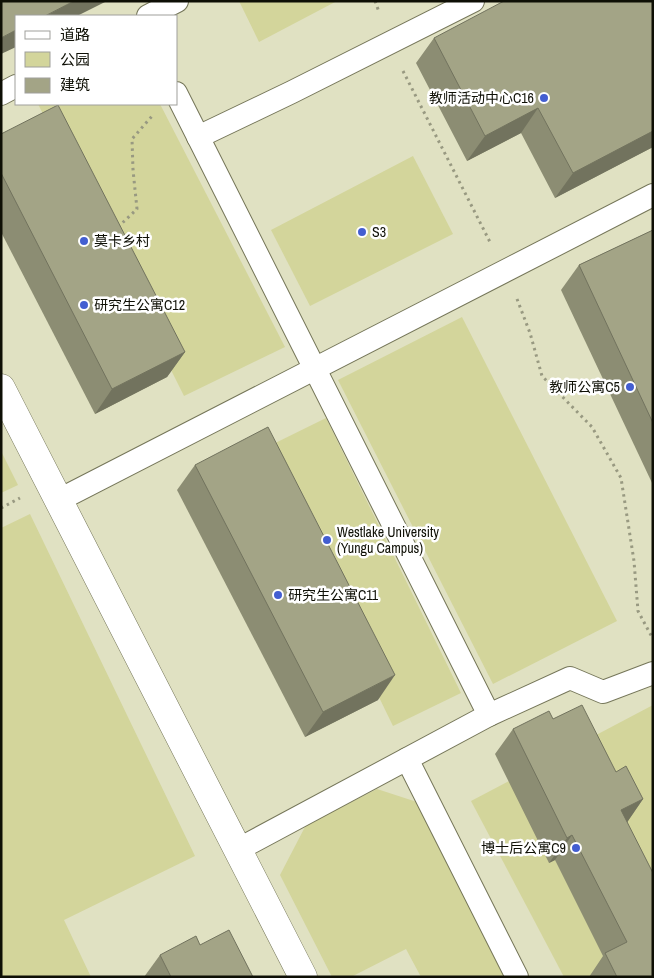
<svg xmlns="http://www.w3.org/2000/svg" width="654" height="978" font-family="'Archivo Narrow','Noto Sans SC',sans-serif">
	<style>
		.green { fill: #d3d59b }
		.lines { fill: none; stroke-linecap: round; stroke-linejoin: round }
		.lane-casing { stroke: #757659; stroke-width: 24 }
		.street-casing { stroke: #757659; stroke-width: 29 }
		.path { stroke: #989981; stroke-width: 3; stroke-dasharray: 2.5 4; stroke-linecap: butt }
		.lane { stroke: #fff; stroke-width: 22 }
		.street { stroke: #fff; stroke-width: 28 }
		.wall { fill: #8c8d73 }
		.shaded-wall { fill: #72735e }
		.building { fill: #a3a486; stroke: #72735e }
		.poi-dot { fill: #435ed1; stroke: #fff; stroke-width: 2 }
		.labels { text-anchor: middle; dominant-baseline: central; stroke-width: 5; stroke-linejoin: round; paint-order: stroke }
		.poi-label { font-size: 14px; fill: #0e0f05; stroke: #fff; text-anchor: start }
	</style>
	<rect width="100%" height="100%" fill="#e0e1c2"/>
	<g class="green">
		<path d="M 239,1 L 337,1 L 259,42 Z"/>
		<path d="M 38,104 L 160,104 L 285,347 L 184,396 Z"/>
		<path d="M 413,156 L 453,234 L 310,306 L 271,230 Z"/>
		<path d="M 462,317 L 617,621 L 493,684 L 338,380 Z"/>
		<path d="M 326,418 L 461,693 L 393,726 L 259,451 Z"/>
		<path d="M 1,451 L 18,485 L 1,493 Z"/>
		<path d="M 30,514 L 195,856 L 64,920 L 91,977 L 1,977 L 1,528 Z"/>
		<path d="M 653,705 L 653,977 L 564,977 L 471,801 Z"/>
		<path d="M 377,789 L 420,803 L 507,977 L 421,977 L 406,949 L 351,977 L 332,977 L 280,875 L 306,825 Z"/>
	</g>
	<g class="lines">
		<g class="lane-casing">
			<g id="lane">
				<path d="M 148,16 L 177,1"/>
				<path d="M 176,93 L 489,715 L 570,678 L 603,692 L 653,673"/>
				<path d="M 1,94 L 16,86"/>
				<path d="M 198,137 L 292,92 L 473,1"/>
				<path d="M 59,500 L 653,195"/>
				<path d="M 407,759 L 517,977"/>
				<path d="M 239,849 L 489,715"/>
			</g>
		</g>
		<g class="street-casing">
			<path id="street" d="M 1,388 L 303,977"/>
		</g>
		<g class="path">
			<path d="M 375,1 L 379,12"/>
			<path d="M 403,71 L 491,244"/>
			<path d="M 118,227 L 137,209 L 133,170 L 132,139 L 153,115"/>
			<path d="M 517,299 L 530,333 L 542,376 L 592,427 L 621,478 L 634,561 L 638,611 L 653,639"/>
			<path d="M 1,508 L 20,498"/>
		</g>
		<use href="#lane" class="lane"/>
		<use href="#street" class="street"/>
	</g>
	<g class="wall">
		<path d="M 653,1 L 653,147 L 555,198 L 521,133 L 467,161 L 416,63 L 434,38 Z"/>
		<path d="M 1,134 L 185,352 L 167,377 L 95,414 L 1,232 Z"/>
		<path d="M 653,230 L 653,485 L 561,290 L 579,265 Z"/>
		<path d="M 195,465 L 378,700 L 305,737 L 177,490 Z"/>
		<path d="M 553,719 L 616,772 L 643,799 L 627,822 L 653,977 L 589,977 L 603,956 L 555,860 L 549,863 L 495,754 L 513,729 Z"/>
		<path d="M 200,945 L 253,977 L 144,977 L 160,955 Z"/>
	</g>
	<g class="shaded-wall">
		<path d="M 74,1 L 107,1 L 77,16 L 45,16 Z"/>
		<path d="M 16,30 L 16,47 L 1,54 L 1,38 Z"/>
		<path d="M 538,108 L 521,133 L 467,161 L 485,136 Z"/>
		<path d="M 653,131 L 653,147 L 555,198 L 573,173 Z"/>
		<path d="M 185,352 L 167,377 L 95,414 L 112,389 Z"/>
		<path d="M 395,675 L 378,700 L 305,737 L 323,712 Z"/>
		<path d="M 643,799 L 626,824 L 621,810 Z"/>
		<path d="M 572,835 L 555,860 L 549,863 L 567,838 Z"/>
	</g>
	<g class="building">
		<path d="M 1,1 L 74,1 L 45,16 L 16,16 L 16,30 L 1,38 Z"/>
		<path d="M 504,1 L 653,1 L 653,131 L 573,173 L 538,108 L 485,136 L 434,38 Z"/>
		<path d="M 58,105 L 185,352 L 112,389 L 1,173 L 1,134 Z"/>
		<path d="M 653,230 L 653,423 L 579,265 Z"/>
		<path d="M 268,427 L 395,675 L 323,712 L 195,465 Z"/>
		<path d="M 582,705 L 616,772 L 626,766 L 643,799 L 621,810 L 653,873 L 653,977 L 617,977 L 605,953 L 627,942 L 572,835 L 567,838 L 513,729 L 549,711 L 553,719 Z"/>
		<path d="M 229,930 L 253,977 L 171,977 L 160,955 L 196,936 L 200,945 Z"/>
	</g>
	<g class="poi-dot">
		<circle cx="544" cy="98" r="5"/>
		<circle cx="362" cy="232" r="5"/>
		<circle cx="84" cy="241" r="5"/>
		<circle cx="84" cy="305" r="5"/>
		<circle cx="630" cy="387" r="5"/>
		<circle cx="327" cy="540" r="5"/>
		<circle cx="278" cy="595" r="5"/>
		<circle cx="576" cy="848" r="5"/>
	</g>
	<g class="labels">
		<g class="poi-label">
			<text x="534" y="98" text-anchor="end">教师活动中心C16</text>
			<text x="372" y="232">S3</text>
			<text x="94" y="241">莫卡乡村</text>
			<text x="94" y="305">研究生公寓C12</text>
			<text x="620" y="387" text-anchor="end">教师公寓C5</text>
			<text x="337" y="532">Westlake University<tspan x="337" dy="16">(Yungu Campus)</tspan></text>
			<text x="288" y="595">研究生公寓C11</text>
			<text x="566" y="848" text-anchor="end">博士后公寓C9</text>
		</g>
	</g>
	<rect width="654" height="978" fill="none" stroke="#0e0f05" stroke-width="5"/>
	<rect x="15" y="15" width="162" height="90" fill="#ffffff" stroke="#9f9f9b"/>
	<rect x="25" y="31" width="25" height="8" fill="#ffffff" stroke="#9f9f9b"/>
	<text x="60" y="40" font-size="15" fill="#0e0f05">道路</text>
	<rect x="25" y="52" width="25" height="15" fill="#d3d59b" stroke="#9f9f9b"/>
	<text x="60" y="65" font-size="15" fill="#0e0f05">公园</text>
	<rect x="25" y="78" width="25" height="15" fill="#a3a486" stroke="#9f9f9b"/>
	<text x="60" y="90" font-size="15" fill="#0e0f05">建筑</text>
</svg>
